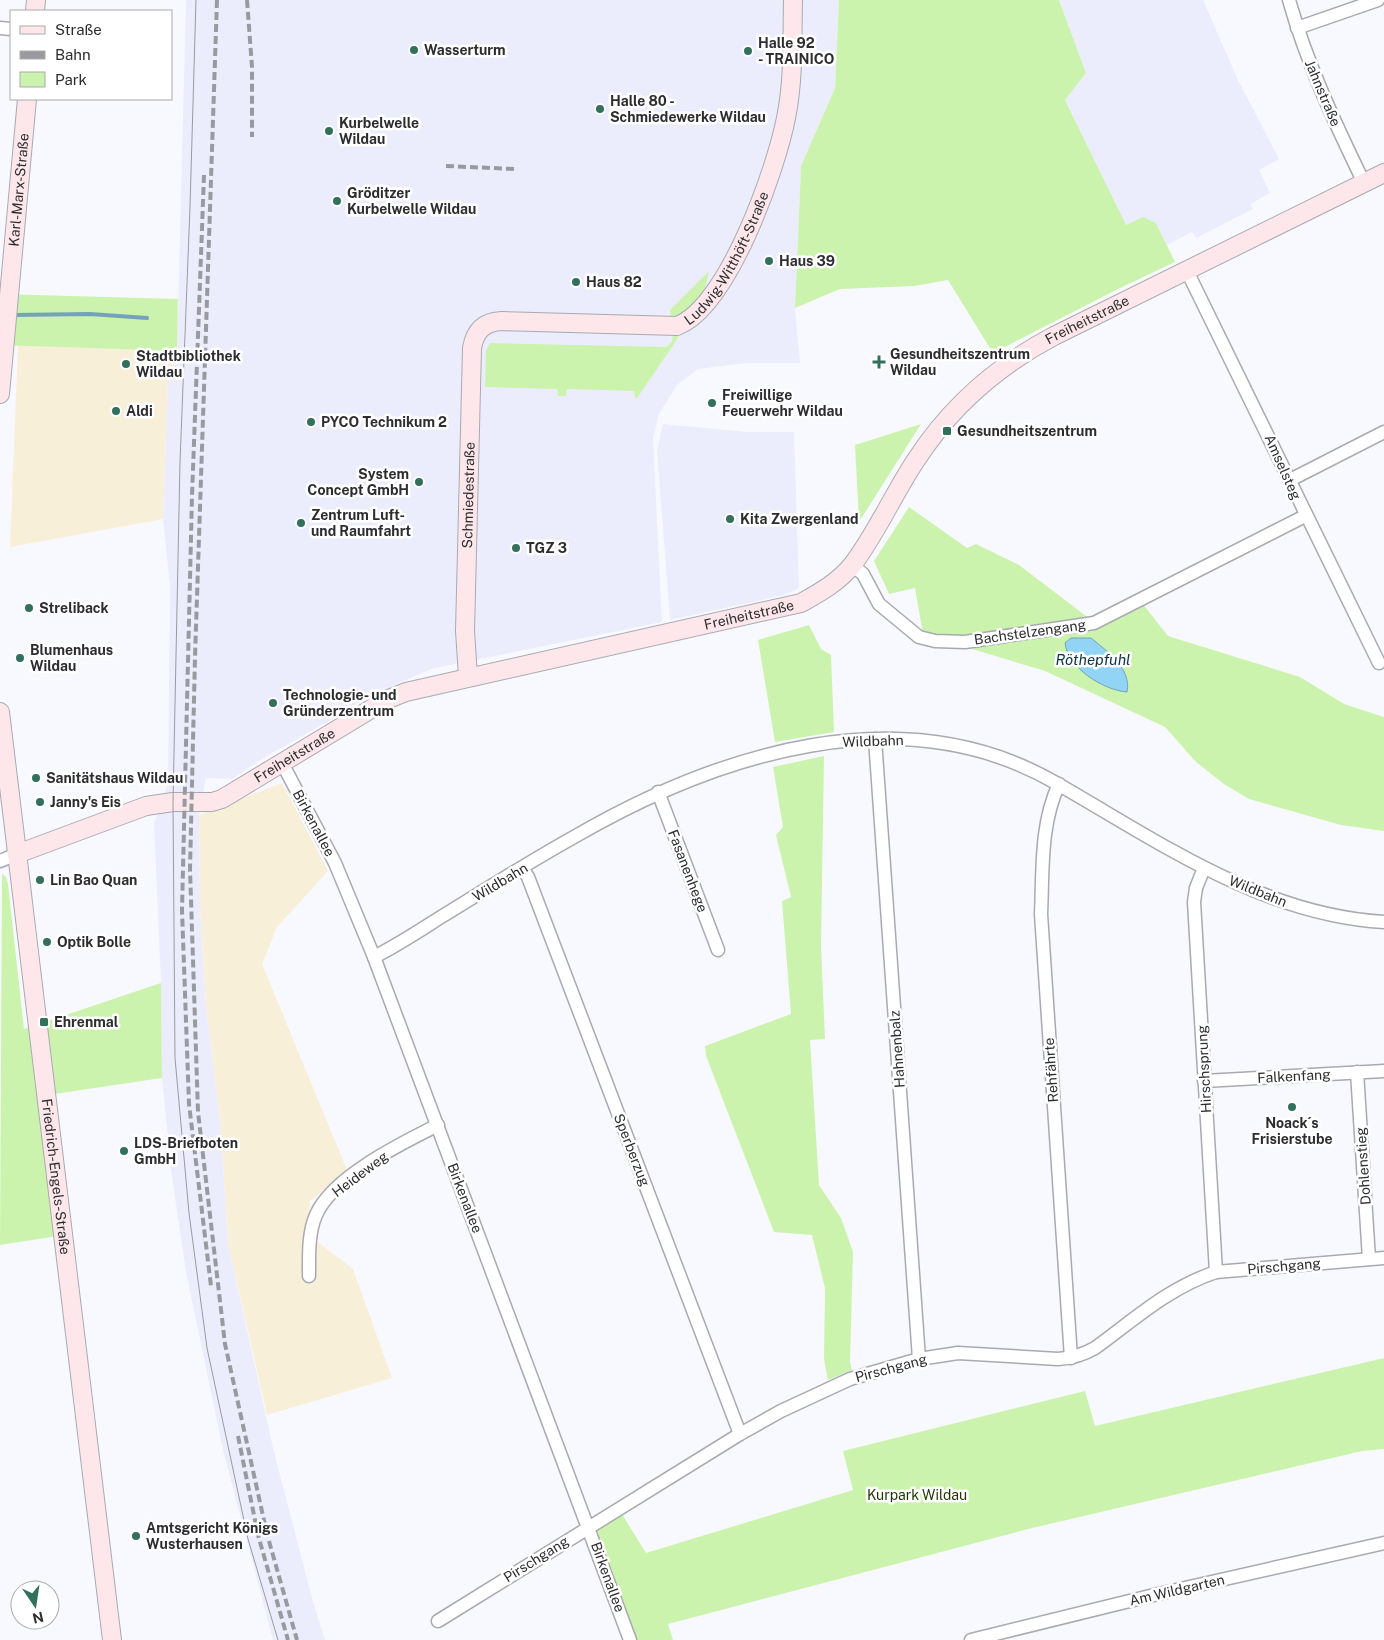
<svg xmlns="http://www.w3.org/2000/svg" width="1384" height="1640" font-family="'Public Sans',sans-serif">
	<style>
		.commercial { fill: #f8efd9 }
		.built { fill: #ecedfc }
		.green { fill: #ccf3ad }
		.water { fill: #92d4f5; stroke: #74a2ba }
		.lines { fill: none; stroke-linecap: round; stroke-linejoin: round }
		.stream { stroke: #74a2ba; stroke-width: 4 }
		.street-casing { stroke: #a9aab1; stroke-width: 15 }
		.secondary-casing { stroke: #a9aab1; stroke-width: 20 }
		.street { stroke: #fff; stroke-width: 12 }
		.secondary { stroke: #fee7eb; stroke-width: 18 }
		.tram { stroke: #999a9f; stroke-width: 1 }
		.rail { stroke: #999a9f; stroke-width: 4; stroke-dasharray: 8 4; stroke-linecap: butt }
		.poi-dot { fill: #33705c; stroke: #fff; stroke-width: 2 }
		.labels { text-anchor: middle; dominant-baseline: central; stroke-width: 5; stroke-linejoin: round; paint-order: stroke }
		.poi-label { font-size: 14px; font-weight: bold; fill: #2d2d30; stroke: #fff; text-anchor: start }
		.street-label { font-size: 14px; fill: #2d2d30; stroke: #fff }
		.park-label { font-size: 14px; fill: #1d3503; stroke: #fff }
		.water-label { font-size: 15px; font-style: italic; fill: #0d3445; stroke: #fff }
	</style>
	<rect width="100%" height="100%" fill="#f8f9ff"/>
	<g class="commercial">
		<path d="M 18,345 L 177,351 L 168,379 L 163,519 L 10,547 Z"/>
		<path d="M 282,783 L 328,871 L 277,927 L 262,964 L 347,1170 L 310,1201 L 307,1234 L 353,1269 L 392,1378 L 267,1415 L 228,1243 L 221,1130 L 206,1005 L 200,905 L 199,815 Z"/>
	</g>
	<g class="built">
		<path d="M 186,0 L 839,0 L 835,88 L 801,166 L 795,308 L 800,363 L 746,363 L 698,369 L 677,385 L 659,414 L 653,438 L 662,622 L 431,669 L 363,699 L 348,710 L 265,757 L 232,779 L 206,778 L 199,815 L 200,905 L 206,1005 L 221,1130 L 228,1243 L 273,1448 L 313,1602 L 325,1640 L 273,1640 L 223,1450 L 186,1272 L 172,1177 L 162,1078 L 161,983 L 154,824 L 168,783 L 170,585 L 163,519 L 168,379 L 177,351 Z"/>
		<path d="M 1059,0 L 1203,0 L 1238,80 L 1279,159 L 1259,170 L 1270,193 L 1250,204 L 1253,209 L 1196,238 L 1192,232 L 1167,245 L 1156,223 L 1126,226 L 1065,100 L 1086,73 Z"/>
		<path d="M 663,424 L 748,432 L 794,432 L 799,588 L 784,595 L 670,620 L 657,451 Z"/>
	</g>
	<g class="green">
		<path d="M 839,0 L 1059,0 L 1086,73 L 1065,100 L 1126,225 L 1143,217 L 1156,223 L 1175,262 L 1118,289 L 993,353 L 948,280 L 915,286 L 840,289 L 795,308 L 801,166 L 835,88 Z"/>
		<path d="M 709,271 C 702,304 701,303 671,320 L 670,310 Z"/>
		<path d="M 0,294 L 178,299 L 177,351 L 0,345 Z"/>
		<path d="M 673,331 L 678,334 L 678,338 L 637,398 L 635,398 L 634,391 L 567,389 L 566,396 L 558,396 L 557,389 L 485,387 L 486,350 L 490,343 L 666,347 L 672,342 Z"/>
		<path d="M 921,424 L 859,522 L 855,445 Z"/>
		<path d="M 909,507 L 967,548 L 976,544 L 1019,565 L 1090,619 L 947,638 L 923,634 L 915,588 L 889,594 L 874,561 Z"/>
		<path d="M 1142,603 L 1168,636 L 1300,677 L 1344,704 L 1384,717 L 1384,831 L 1341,825 L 1249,799 L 1224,784 L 1196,762 L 1165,727 L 1045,671 L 972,649 L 976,643 L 1050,632 Z"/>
		<path d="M 809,625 L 821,649 L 831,655 L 834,732 L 775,742 L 758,640 Z"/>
		<path d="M 824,756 L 821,945 L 825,1039 L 810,1040 L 819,1185 L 841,1218 L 853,1252 L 850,1362 L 852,1370 L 828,1380 L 824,1359 L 825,1288 L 812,1235 L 774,1232 L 706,1056 L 705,1046 L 791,1014 L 782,901 L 791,897 L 776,835 L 783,827 L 773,767 Z"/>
		<path d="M 2,874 L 6,877 L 8,884 L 24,1029 L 161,983 L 162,1078 L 41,1096 L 58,1236 L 0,1245 Z"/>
		<path d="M 1384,1358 L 1384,1449 L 1362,1451 L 1028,1529 L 668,1624 L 673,1640 L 635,1640 L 593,1528 L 620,1511 L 646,1553 L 853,1490 L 843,1451 L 1085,1391 L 1095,1426 Z"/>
	</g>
	<path class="water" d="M 1071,638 L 1091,638 C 1107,651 1132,669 1127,692 C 1103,690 1068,668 1065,643 Z"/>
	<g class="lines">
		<path class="stream" d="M 12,315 L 90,314 L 147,318"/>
		<g class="street-casing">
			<g id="street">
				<path d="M 1289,0 C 1307,64 1335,123 1364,183"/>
				<path d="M 0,28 L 11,29"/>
				<path d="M 1297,28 L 1378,0"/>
				<path d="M 1187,271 L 1379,663"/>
				<path d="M 1290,480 L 1384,432"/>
				<path d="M 852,565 L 863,574 L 879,604 L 919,637 L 935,641 L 965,642 L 1094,623 L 1305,516"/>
				<path d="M 875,739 L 919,1359"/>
				<path d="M 282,763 L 335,863 L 374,957 L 630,1640"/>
				<path d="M 1059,784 C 1040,824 1043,871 1041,914 L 1071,1358"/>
				<path d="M 658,792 L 718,950"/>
				<path d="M 0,861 L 17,854"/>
				<path d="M 522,868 L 528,877 L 740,1434"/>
				<path d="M 1204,868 L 1196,888 L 1194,902 L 1216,1272"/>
				<path d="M 374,957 C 398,945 419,931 441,917 C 485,890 529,862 574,837 C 717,754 902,694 1056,783 C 1159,842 1262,915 1384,922"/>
				<path d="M 1357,1072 L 1369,1259"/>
				<path d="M 1204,1081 L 1384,1071"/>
				<path d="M 309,1276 C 309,1256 308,1233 316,1215 C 332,1177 402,1143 438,1125"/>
				<path d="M 438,1621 L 740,1434 L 781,1411 L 850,1379 L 919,1359 L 958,1353 L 1058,1359 C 1072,1358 1083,1355 1095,1348 C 1135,1319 1168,1288 1216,1272 L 1384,1258"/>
				<path d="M 971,1640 L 1154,1595 L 1384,1543"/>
			</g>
		</g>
		<g class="secondary-casing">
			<g id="secondary">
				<path d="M 35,11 L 36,0"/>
				<path id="s1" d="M 0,394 L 27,99"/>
				<path id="s2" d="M 468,676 L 465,631 L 472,348 C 475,331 484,322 501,321 L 677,326 C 728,307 776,169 786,118 C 794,79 792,39 793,0"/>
				<path id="s3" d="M 0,712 L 112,1640"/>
				<path id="s4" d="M 17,854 L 146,806 L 173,802 L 212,802 L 222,799 L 386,700 L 406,692 L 801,603 C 819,593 839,582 853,564 C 877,532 894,493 916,460 C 951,406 997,366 1054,336 L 1384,173"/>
			</g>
		</g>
		<use href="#street" class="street"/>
		<use href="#secondary" class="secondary"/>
		<path class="tram" d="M 196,0 L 190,207 L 180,462 L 173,802 L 175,1058 L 189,1213 L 207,1348 L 248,1539 L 278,1640"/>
		<g class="rail">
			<path d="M 217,0 L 195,657 L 190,869 L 198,1112 L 225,1344 L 267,1534 L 297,1640"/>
			<path d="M 247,0 L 252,67 L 252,137"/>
			<path d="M 446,166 L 514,169"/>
			<path d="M 204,175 L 192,496 L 182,910 L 189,1104 L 211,1286"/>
			<path d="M 238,1436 L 258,1535 L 288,1640"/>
		</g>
	</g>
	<g class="poi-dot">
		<circle cx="414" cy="50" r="5"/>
		<circle cx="748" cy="51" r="5"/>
		<circle cx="600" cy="109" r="5"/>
		<circle cx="329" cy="131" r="5"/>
		<circle cx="337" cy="201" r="5"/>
		<circle cx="769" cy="261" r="5"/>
		<circle cx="576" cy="282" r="5"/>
		<path d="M876.5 354.5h5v5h5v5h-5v5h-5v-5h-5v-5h5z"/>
		<circle cx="126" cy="364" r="5"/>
		<circle cx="712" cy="403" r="5"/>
		<circle cx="116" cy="411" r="5"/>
		<circle cx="311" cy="422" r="5"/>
		<rect x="942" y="426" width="10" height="10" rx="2.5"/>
		<circle cx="419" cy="482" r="5"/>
		<circle cx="730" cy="519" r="5"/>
		<circle cx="301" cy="523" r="5"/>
		<circle cx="516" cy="548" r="5"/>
		<circle cx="29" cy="608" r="5"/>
		<circle cx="20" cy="658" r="5"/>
		<circle cx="273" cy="703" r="5"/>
		<circle cx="36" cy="778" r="5"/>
		<circle cx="40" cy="802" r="5"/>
		<circle cx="40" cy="880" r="5"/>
		<circle cx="47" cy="942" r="5"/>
		<rect x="39" y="1017" width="10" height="10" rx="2.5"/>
		<circle cx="1292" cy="1107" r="5"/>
		<circle cx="124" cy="1151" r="5"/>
		<circle cx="136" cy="1536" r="5"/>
	</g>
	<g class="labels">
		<g class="poi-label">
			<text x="758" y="43">Halle 92<tspan x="758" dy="16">- TRAINICO</tspan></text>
			<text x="424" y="50">Wasserturm</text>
			<text x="610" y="101">Halle 80 -<tspan x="610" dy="16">Schmiedewerke Wildau</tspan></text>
			<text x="339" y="123">Kurbelwelle<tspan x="339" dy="16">Wildau</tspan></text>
			<text x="347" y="193">Gröditzer<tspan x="347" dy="16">Kurbelwelle Wildau</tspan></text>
			<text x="779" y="261">Haus 39</text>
			<text x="586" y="282">Haus 82</text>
			<text x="890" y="354">Gesundheitszentrum<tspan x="890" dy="16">Wildau</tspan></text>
			<text x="136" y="356">Stadtbibliothek<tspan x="136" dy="16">Wildau</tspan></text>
			<text x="722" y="395">Freiwillige<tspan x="722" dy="16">Feuerwehr Wildau</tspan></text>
			<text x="126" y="411">Aldi</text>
			<text x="321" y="422">PYCO Technikum 2</text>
			<text x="957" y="431">Gesundheitszentrum</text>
			<text x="409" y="474" text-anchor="end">System<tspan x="409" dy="16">Concept GmbH</tspan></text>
			<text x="311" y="515">Zentrum Luft-<tspan x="311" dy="16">und Raumfahrt</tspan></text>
			<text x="740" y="519">Kita Zwergenland</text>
			<text x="526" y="548">TGZ 3</text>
			<text x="39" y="608">Streliback</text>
			<text x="30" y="650">Blumenhaus<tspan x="30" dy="16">Wildau</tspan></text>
			<text x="283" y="695">Technologie- und<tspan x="283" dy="16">Gründerzentrum</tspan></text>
			<text x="46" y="778">Sanitätshaus Wildau</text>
			<text x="50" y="802">Janny's Eis</text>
			<text x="50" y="880">Lin Bao Quan</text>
			<text x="57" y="942">Optik Bolle</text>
			<text x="54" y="1022">Ehrenmal</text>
			<text x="1292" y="1123" text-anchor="middle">Noack´s<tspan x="1292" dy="16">Frisierstube</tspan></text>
			<text x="134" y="1143">LDS-Briefboten<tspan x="134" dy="16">GmbH</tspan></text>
			<text x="146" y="1528">Amtsgericht Königs<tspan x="146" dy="16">Wusterhausen</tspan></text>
		</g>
		<g class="street-label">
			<text transform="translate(1323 93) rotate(67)">Jahnstraße</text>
			<text stroke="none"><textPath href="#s1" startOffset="205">Karl-Marx-Straße</textPath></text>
			<text stroke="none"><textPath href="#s2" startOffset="634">Ludwig-Witthöft-Straße</textPath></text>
			<text stroke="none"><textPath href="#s4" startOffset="1244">Freiheitstraße</textPath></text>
			<text transform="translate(1283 467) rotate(66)">Amselsteg</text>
			<text stroke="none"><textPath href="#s2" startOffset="181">Schmiedestraße</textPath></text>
			<text stroke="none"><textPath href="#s4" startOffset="779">Freiheitstraße</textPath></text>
			<text transform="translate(1030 632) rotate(-8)">Bachstelzengang</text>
			<text transform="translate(873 741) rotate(-2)">Wildbahn</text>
			<text stroke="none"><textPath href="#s4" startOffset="299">Freiheitstraße</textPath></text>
			<text transform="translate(314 823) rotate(62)">Birkenallee</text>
			<text transform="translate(688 871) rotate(69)">Fasanenhege</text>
			<text transform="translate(500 882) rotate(-31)">Wildbahn</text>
			<text transform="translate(1258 891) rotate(22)">Wildbahn</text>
			<text transform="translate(897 1049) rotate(-94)">Hahnenbalz</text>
			<text transform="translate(1204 1069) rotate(-93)">Hirschsprung</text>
			<text transform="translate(1051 1070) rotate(-94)">Rehfährte</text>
			<text transform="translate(1294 1076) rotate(-3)">Falkenfang</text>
			<text transform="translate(632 1150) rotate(69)">Sperberzug</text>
			<text transform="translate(1363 1166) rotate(-94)">Dohlenstieg</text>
			<text transform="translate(360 1174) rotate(-37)">Heideweg</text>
			<text stroke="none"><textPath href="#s3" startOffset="468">Friedrich-Engels-Straße</textPath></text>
			<text transform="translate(465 1198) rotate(69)">Birkenallee</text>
			<text transform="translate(1284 1266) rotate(-5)">Pirschgang</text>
			<text transform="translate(891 1368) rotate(-15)">Pirschgang</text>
			<text transform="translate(536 1559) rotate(-32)">Pirschgang</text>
			<text transform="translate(608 1577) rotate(70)">Birkenallee</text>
			<text transform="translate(1177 1590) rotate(-13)">Am Wildgarten</text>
		</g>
		<g class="park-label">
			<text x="917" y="1495">Kurpark Wildau</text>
		</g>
		<g class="water-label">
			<text x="1093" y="659">Röthepfuhl</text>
		</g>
	</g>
	<rect x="10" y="10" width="162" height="90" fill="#ffffff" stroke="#ababac"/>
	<rect x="20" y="26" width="25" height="8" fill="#fee7eb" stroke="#ababac"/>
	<text x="55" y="35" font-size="15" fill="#2d2d30">Straße</text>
	<rect x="20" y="51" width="25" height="8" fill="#999a9f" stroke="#ababac"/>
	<text x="55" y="60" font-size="15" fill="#2d2d30">Bahn</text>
	<rect x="20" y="72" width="25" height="15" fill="#ccf3ad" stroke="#ababac"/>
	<text x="55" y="85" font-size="15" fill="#2d2d30">Park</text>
	<g transform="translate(35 1605) rotate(167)"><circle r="24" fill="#ffffff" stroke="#ababac"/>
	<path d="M0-4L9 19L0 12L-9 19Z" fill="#33705c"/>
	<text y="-8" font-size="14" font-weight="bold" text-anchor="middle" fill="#2d2d30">N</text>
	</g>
</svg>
